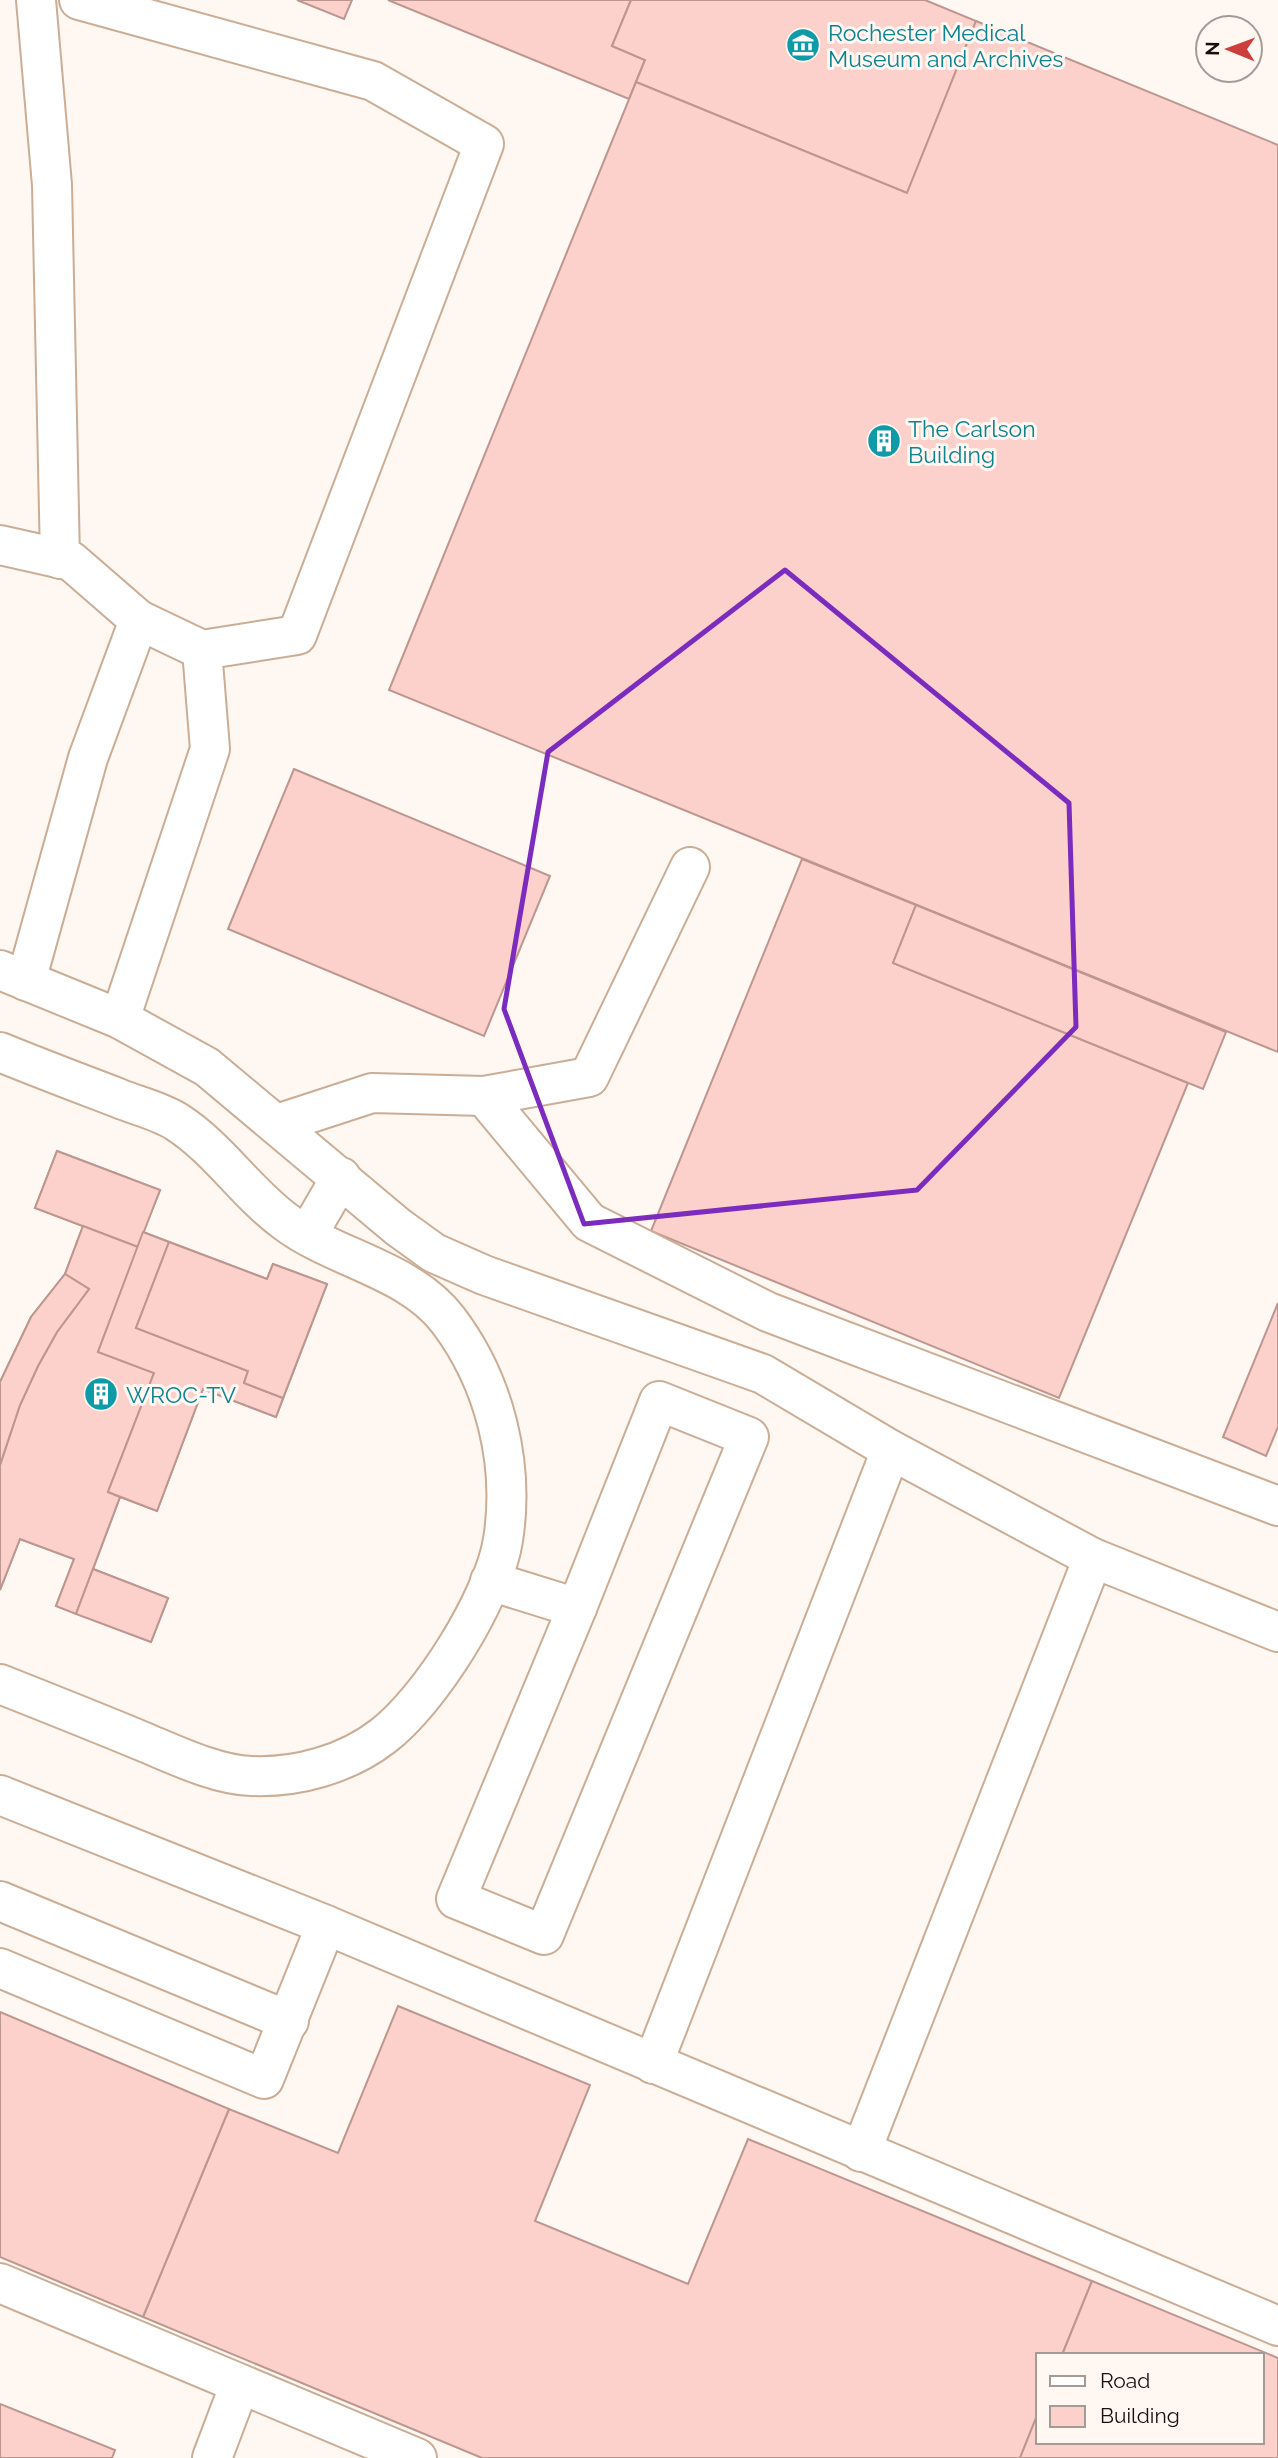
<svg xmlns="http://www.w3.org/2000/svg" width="1278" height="2458" font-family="Raleway,sans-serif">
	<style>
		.building { fill: #fcd1cb; stroke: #bd9690; stroke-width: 2 }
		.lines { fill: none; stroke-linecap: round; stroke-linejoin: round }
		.minor-casing { stroke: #cbad95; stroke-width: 42 }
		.minor { stroke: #fff; stroke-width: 38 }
		.marked { fill: none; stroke: #7b2cbf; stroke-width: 5; stroke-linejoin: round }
		.labels { text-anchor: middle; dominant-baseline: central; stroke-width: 6; stroke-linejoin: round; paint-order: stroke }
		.culture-label { font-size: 23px; fill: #0d838f; stroke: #fef7f2; text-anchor: start }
	</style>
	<rect width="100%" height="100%" fill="#fef7f2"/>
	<g class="building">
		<path d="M 297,0 L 352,0 L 344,19 Z"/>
		<path d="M 388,0 L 631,0 L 612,46 L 645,60 L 629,99 Z"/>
		<path d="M 631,0 L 925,0 L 976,21 L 907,193 L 636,82 L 645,60 L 612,46 Z"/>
		<path d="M 976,21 L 1278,145 L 1278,1052 L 389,690 L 636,82 L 907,193 Z"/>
		<path d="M 294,769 L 550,876 L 484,1036 L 228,929 Z"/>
		<path d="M 802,859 L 916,905 L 893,963 L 1188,1083 L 1059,1398 L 651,1231 Z"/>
		<path d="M 916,905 L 1226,1032 L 1203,1089 L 893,963 Z"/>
		<path d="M 57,1151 L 160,1190 L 143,1232 L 267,1279 L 273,1264 L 327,1284 L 276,1417 L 203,1389 L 157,1511 L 120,1497 L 93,1569 L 168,1598 L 151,1642 L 56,1606 L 74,1559 L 20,1539 L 0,1590 L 0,1382 L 31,1317 L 65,1274 L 83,1226 L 35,1208 Z"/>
		<path d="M 57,1151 L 160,1190 L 138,1247 L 35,1208 Z"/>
		<path d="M 83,1226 L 138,1247 L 98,1352 L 154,1373 L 108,1492 L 120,1497 L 76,1614 L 56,1606 L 74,1559 L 20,1539 L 0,1590 L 0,1465 L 20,1405 L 38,1366 L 57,1332 L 89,1289 L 65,1274 Z"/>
		<path d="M 143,1232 L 169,1242 L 136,1328 L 248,1371 L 244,1383 L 283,1398 L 276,1417 L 203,1389 L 157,1511 L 108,1492 L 154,1373 L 98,1352 Z"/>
		<path d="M 169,1242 L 267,1279 L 273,1264 L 327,1284 L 283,1398 L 244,1383 L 248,1371 L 136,1328 Z"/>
		<path d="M 65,1274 L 89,1289 L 57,1332 L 38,1366 L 20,1405 L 0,1465 L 0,1382 L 31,1317 Z"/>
		<path d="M 1278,1303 L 1278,1427 L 1266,1456 L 1223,1437 Z"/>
		<path d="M 93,1569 L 168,1598 L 151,1642 L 76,1614 Z"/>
		<path d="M 398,2006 L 590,2085 L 535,2221 L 688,2284 L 748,2139 L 1092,2281 L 1062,2355 L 1038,2355 L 1038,2413 L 1020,2458 L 482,2458 L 143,2317 L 229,2109 L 338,2153 Z"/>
		<path d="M 0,2012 L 229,2109 L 143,2317 L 0,2257 Z"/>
		<path d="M 1092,2281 L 1278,2358 L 1278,2458 L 1020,2458 L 1038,2413 L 1038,2442 L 1262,2442 L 1262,2355 L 1062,2355 Z"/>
		<path d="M 0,2404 L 115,2450 L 112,2458 L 0,2458 Z"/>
	</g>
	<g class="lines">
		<g class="minor-casing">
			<g id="minor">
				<path d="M 36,0 L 52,185 L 60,559"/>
				<path d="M 79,0 L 373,81 L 484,144 L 297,635 L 202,650 L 210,749 L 120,1019"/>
				<path d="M 0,545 L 71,561 L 139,620 L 88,758 L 26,981"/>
				<path d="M 139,620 L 202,650"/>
				<path d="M 0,970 L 120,1019 L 207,1067 L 398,1227 L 434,1253 L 484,1275 L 763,1374 L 891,1450 L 653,2064"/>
				<path d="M 0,1052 C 39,1068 79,1083 118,1098 C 137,1106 160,1111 177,1122 C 219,1149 246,1193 286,1222 C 335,1259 409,1269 448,1320 C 495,1382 515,1464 503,1540 C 494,1598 430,1700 383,1736 C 347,1764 297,1778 251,1776 C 217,1775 175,1755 144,1742 C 96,1722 48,1703 0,1684"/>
				<path d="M 484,1096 L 589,1222 L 768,1312 L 1278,1506"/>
				<path d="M 277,1124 L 372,1093 L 484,1096 L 589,1077 L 690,867"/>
				<path d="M 308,1234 L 341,1177"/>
				<path d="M 659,1401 L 749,1437 L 544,1935 L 456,1899 L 577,1608 Z"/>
				<path d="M 891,1450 L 1093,1558 L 1278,1632"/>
				<path d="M 490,1581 L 577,1608"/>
				<path d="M 0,1795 L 326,1925"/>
				<path d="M 0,1901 L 289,2021"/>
				<path d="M 0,1968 L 264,2079 L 326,1925 L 1278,2326"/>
				<path d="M 861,2152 L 1093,1558"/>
				<path d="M 0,2283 L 417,2458"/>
				<path d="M 212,2458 L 240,2384"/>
			</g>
		</g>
		<use href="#minor" class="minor"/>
	</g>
	<path class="marked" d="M 785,570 L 1069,803 L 1076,1027 L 917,1190 L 584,1224 L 504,1009 L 548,752 Z"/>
	<defs>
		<g id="museum-disc" transform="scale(1.75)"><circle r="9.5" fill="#0f9aa8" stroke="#fef7f2"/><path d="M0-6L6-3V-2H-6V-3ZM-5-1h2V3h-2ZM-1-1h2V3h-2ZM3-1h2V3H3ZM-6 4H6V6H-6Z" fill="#fff"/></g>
		<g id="building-disc" transform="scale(1.75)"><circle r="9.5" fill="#0f9aa8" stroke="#fef7f2"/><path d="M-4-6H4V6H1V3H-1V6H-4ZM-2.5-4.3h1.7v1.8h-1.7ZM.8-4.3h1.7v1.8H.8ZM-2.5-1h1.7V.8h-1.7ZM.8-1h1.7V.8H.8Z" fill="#fff"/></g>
	</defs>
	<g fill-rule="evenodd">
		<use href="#museum-disc" x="803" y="45"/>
		<use href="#building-disc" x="884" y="441"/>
		<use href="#building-disc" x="101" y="1394"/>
	</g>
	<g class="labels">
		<g class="culture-label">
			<text x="828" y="32">Rochester Medical<tspan x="828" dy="26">Museum and Archives</tspan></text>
			<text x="908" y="428">The Carlson<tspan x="908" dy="26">Building</tspan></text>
			<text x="126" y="1394">WROC-TV</text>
		</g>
	</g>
	<rect x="1036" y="2353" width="228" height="91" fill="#fef7f2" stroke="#a39b94" stroke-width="2"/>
	<rect x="1050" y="2376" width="35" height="10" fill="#ffffff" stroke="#a39b94" stroke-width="2"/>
	<text x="1100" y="2388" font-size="21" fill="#1b1008">Road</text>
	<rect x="1050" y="2406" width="35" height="21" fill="#fcd1cb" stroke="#a39b94" stroke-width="2"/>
	<text x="1100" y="2423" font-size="21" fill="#1b1008">Building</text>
	<g transform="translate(1229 49) rotate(271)"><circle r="33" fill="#fef7f2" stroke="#a39b94" stroke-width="2"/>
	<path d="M0-5L12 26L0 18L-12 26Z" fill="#cd3e3d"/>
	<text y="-10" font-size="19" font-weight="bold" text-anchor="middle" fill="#1b1008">N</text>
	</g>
</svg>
